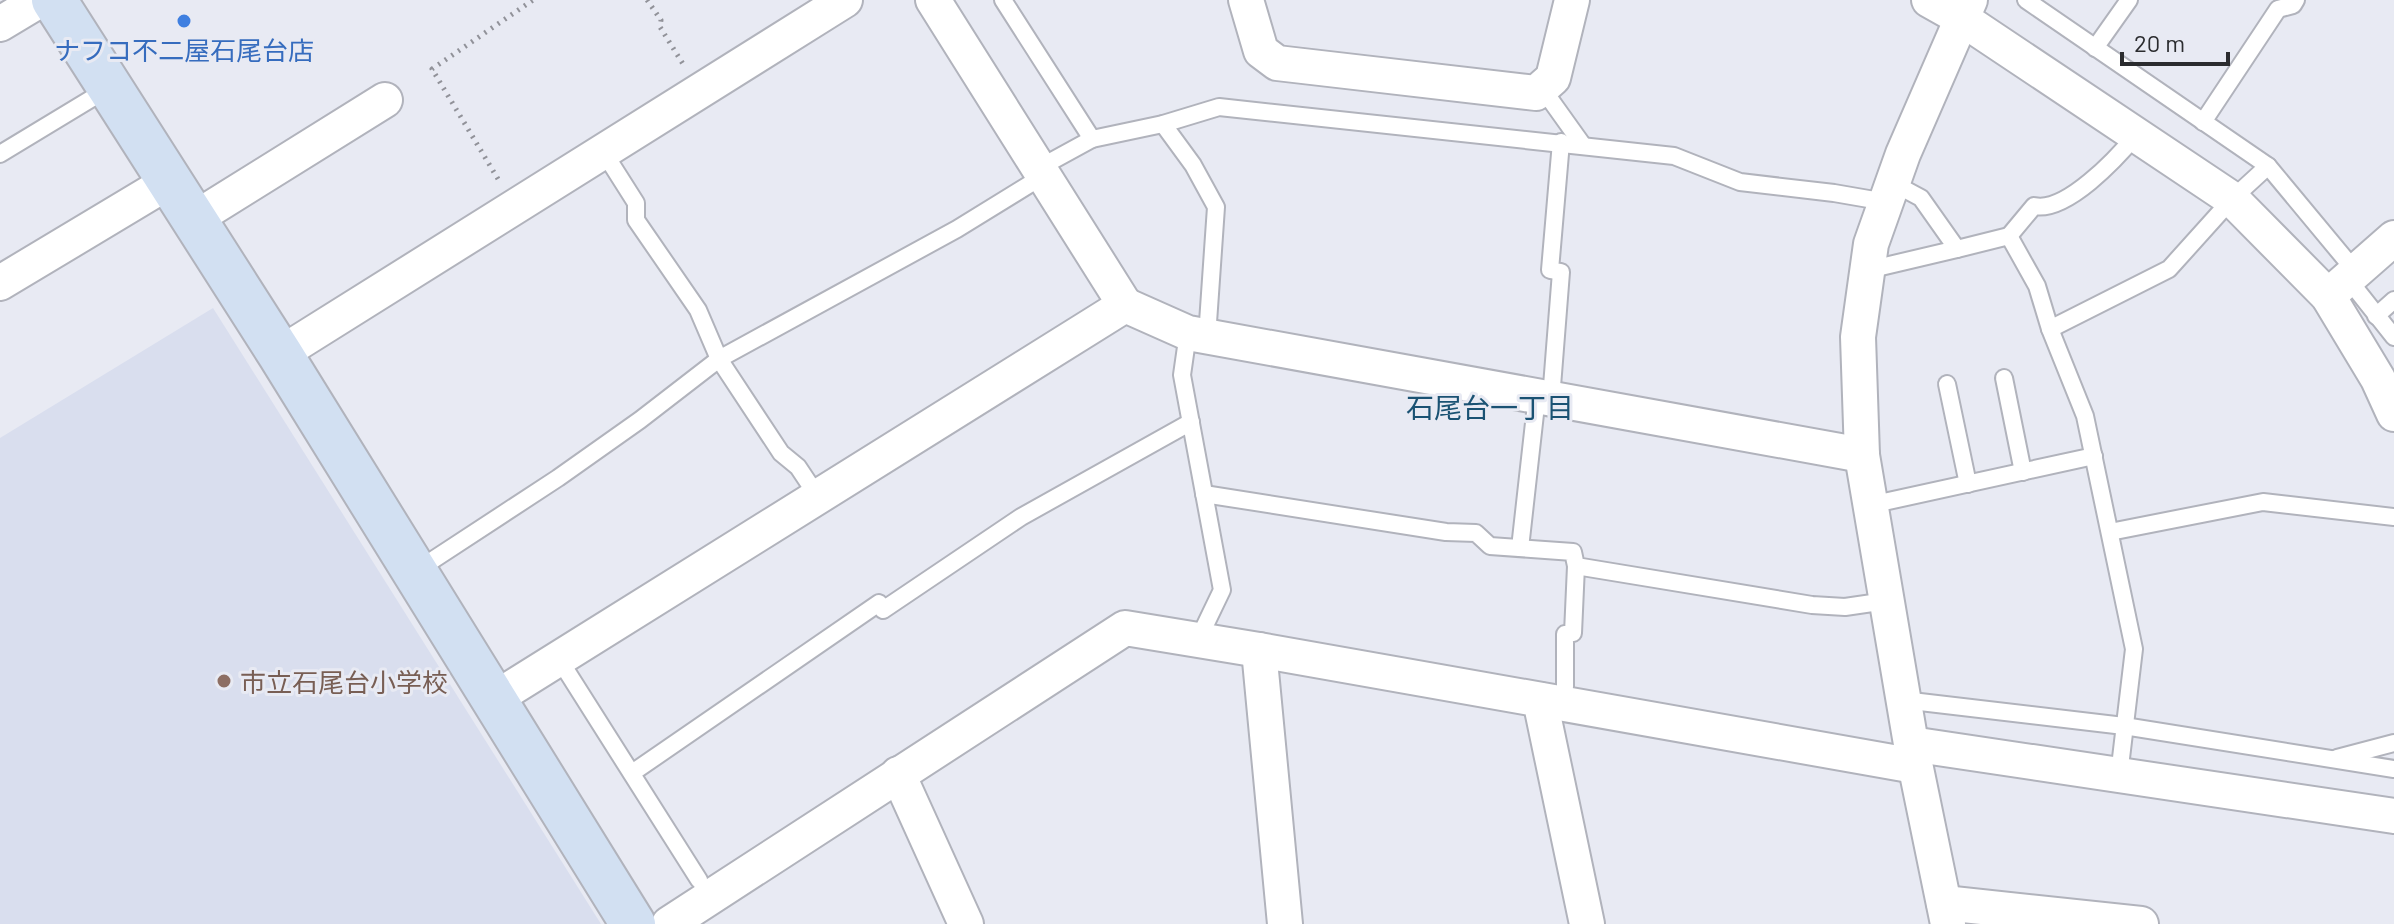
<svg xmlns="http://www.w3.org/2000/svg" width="2394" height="924" font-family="Barlow,'Noto Sans JP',sans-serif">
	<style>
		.built { fill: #d9deee }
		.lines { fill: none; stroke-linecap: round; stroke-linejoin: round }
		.lane-casing { stroke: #b1b3bc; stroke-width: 20 }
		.street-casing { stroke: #b1b3bc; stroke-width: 38 }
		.secondary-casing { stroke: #b1b3bc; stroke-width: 48 }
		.path { stroke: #919299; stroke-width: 5; stroke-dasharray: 2 6; stroke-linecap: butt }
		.lane { stroke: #fff; stroke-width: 16 }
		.street { stroke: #fff; stroke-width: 34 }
		.secondary { stroke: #d2e0f2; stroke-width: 44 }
		.shop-dot { fill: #3f7fe0; stroke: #e8eaf3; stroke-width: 3 }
		.education-dot { fill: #8d6e63; stroke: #e8eaf3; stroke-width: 3 }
		.labels { text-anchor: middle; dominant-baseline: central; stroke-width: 6; stroke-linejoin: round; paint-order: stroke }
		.shop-label { font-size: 26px; fill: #366cbe; stroke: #e8eaf3 }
		.education-label { font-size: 26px; fill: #785e54; stroke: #e8eaf3; text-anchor: start }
		.neighbourhood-label { font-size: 28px; fill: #1a5273; stroke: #e8eaf3 }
	</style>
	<rect width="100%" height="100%" fill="#e8eaf3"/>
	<path class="built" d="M 213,308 L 601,924 L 0,924 L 0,438 Z"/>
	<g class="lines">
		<g class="lane-casing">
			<g id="lane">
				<path d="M 1003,0 L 1092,139"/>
				<path d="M 2026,0 L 2268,166 L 2356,272"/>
				<path d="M 2095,48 L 2129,0"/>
				<path d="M 1542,88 L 1582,144"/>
				<path d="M 2203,122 L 2278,9 L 2293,5 L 2296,0"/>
				<path d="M 1163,124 L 1193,165 L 1216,207 L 1207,337"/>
				<path d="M 603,151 L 636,203 L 636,220 L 698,310 L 719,359 L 781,453 L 798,467 L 818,497"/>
				<path d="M 0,154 L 109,88"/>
				<path d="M 1039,168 L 1092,139 L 1163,124 L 1219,107 L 1674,156 L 1740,182 L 1834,193 L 1886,202"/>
				<path d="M 1893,183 L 1921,198 L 1957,249 L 2009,236 L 2037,286 L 2050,329 L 2085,416 L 2134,649 L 2119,775"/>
				<path d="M 2009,236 L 2034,206 C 2066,213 2117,158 2136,135"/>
				<path d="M 1868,270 L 1957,249"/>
				<path d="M 2348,279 L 2394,337"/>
				<path d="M 2376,316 L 2394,300"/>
				<path d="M 2050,329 L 2169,269 L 2232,199 L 2268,166"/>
				<path d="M 1188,333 L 1182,375 L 1222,590 L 1198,640"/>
				<path d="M 2004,378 L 2023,472"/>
				<path d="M 1947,384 L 1968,484"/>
				<path d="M 1551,399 L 1561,272 L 1550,270 L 1561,142"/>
				<path d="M 1204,494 L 1446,532 L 1476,533 L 1490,546 L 1573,552 L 1576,566 L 1812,605 L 1845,607 L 1886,601"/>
				<path d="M 1870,505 L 2094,456"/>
				<path d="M 2110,532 L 2263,502 L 2394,517"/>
				<path d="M 1520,548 L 1537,396"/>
				<path d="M 416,571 L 558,478 L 640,420 L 719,359 L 957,229 L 1043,176"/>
				<path d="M 559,659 L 699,880"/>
				<path d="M 1565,687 L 1565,634 L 1573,633 L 1576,566"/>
				<path d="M 1903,700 L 2124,726 L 2394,769"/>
				<path d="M 2337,758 L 2394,743"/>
				<path d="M 632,773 L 879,603 L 883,610 L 1021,517 L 1191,422"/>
			</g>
		</g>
		<g class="street-casing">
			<g id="street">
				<path d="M 933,0 L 1125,305"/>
				<path d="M 1246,0 L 1261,51 L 1277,63 L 1536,93 L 1553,78 L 1572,0"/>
				<path d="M 1929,0 L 1961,18 L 2232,199 L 2328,296 L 2378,379 L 2394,414"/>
				<path d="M 0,24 L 40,0"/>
				<path d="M 194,219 L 385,100"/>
				<path d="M 0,283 L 170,181"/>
				<path d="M 2328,296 L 2394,238"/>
				<path d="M 280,354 L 845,0"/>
				<path d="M 1259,650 L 1285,924"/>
				<path d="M 494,699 L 1125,305 L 1188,333 L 1862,455"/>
				<path d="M 1540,700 L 1587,924"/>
				<path d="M 1911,744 L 2394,816"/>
				<path d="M 898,774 L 966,924"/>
				<path d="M 1944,903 L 2141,924"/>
				<path d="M 669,924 L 1125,628 L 1259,650 L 1915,766"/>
				<path d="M 1948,924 L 1911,744 L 1862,455 L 1858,337 L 1871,244 L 1903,154 L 1970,0"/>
			</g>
		</g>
		<g class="secondary-casing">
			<path id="secondary" d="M 54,0 L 280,354 L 633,924"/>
		</g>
		<g class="path">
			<path d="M 647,0 L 661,20 L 660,27 L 683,64"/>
			<path d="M 498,179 L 432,69 L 533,0"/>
		</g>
		<use href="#lane" class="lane"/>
		<use href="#street" class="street"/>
		<use href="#secondary" class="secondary"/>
	</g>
	<circle class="shop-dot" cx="184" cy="21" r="8"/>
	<circle class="education-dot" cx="224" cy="681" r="8"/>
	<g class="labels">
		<g class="shop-label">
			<text x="184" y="49">ナフコ不二屋石尾台店</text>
		</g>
		<g class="education-label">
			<text x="240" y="681">市立石尾台小学校</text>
		</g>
		<g class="neighbourhood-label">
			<text x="1490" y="407">石尾台一丁目</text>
		</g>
	</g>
	<path d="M2122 52v12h106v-12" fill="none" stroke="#2b2c2f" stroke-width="4"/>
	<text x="2134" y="52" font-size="24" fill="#2b2c2f" stroke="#e8eaf3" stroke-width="6" paint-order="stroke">20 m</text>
</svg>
